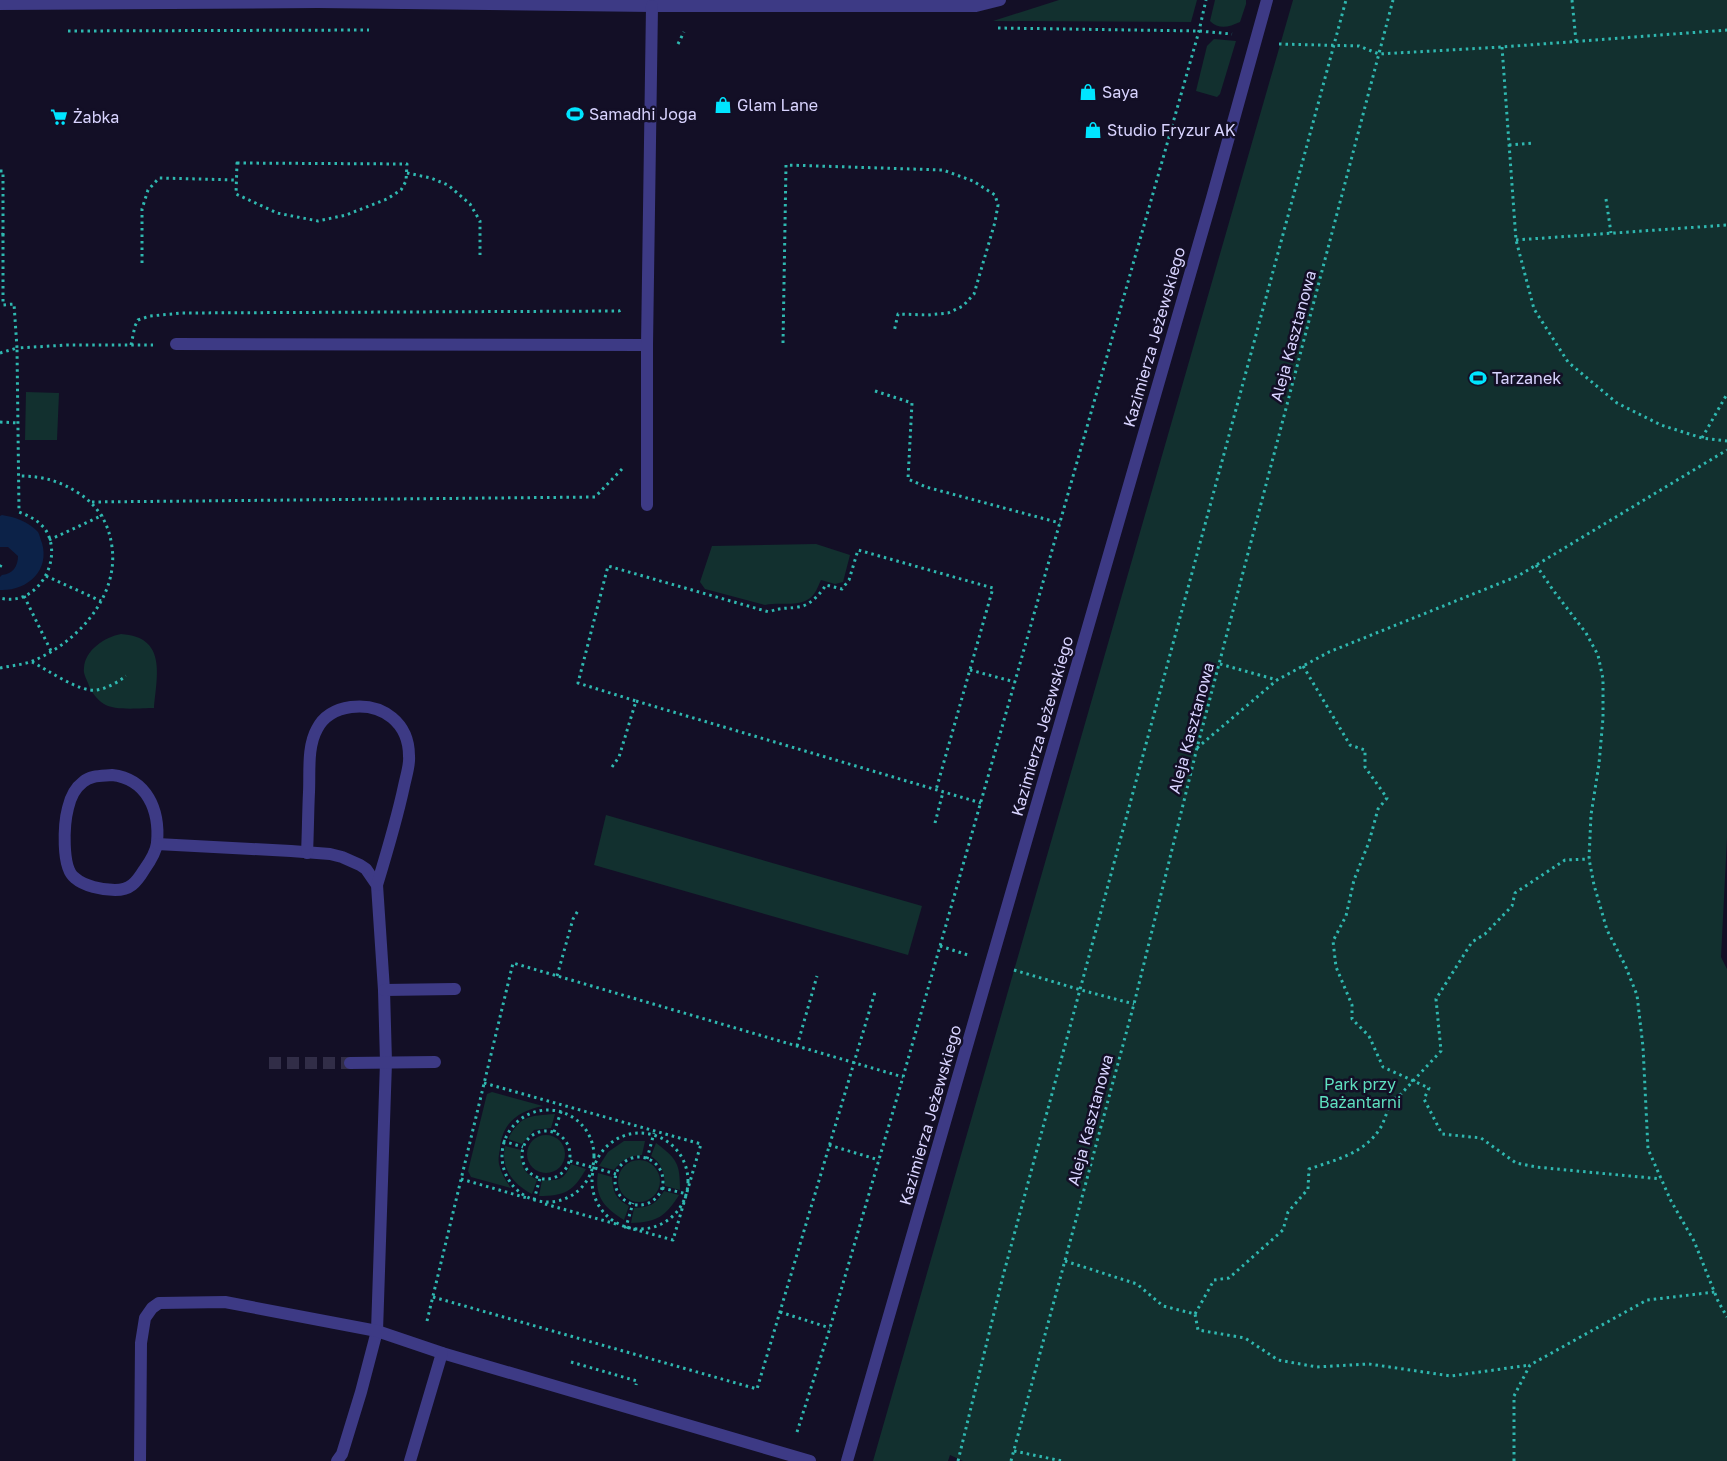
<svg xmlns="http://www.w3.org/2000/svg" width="1727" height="1461" font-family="'Golos Text',sans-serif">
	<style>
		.green { fill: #12302f }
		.water { fill: #0c2248 }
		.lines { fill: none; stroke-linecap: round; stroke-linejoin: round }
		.minor-tunnel { stroke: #312d47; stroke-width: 12; stroke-dasharray: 12 6; stroke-linecap: butt }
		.path { stroke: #2fb8b0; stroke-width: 3; stroke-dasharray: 2.5 4; stroke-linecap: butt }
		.minor { stroke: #3d3a85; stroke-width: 12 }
		.labels { text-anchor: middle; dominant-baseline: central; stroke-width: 5; stroke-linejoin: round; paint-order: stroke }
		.poi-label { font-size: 16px; fill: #d9d4ff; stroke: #130f26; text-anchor: start }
		.street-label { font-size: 16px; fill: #d9d4ff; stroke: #130f26 }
		.park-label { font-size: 16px; fill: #5fe0c0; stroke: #130f26 }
	</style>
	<rect width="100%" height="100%" fill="#130f26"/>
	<g class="green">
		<path d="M 1059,0 L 1197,0 L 1191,22 L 993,21 Z"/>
		<path d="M 1215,0 L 1246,0 L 1246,4 L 1240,22 C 1229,27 1219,30 1210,21 Z"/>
		<path d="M 1293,0 L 1727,0 L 1727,838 L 1721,957 L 1727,969 L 1727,1461 L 963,1461 L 950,1455 L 948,1461 L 873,1461 Z"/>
		<path d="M 1214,39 L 1236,41 L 1220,94 L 1217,97 L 1196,91 L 1207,46 Z"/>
		<path d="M 26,392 L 59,393 L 57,440 L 25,440 Z"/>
		<path d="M 816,544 L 850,555 L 843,582 L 835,584 L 821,580 C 819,584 817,590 814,594 C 803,609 781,601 765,605 L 705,589 L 700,582 L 712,546 Z"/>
		<path d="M 121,634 C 167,637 157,675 154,708 C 141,708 114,711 104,704 C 97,700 90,690 88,683 C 86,678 83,673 84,668 C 85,650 105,637 121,634 Z"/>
		<path d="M 606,815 L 922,906 L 908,955 L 594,865 Z"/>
		<path d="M 492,1092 L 543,1106 C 519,1111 502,1122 500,1149 C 499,1154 498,1159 499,1164 C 501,1173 506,1181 511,1188 L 471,1177 L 468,1171 L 487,1094 Z"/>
		<path d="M 555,1114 L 551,1128 L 534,1130 L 522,1144 L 508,1139 C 521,1115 529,1116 555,1114 Z"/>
		<circle cx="546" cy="1154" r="19"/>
		<path d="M 624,1141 L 645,1141 L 642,1155 C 628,1156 622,1160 614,1170 L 599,1166 L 608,1152 Z"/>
		<path d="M 656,1143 C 677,1159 680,1163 680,1190 L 665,1186 C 664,1172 662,1164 651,1156 Z"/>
		<path d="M 505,1146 L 521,1150 C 521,1166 522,1171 537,1180 L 532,1194 C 513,1184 500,1168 505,1146 Z"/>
		<circle cx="639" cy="1181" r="21"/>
		<path d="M 571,1164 L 586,1169 C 573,1192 564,1196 539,1196 L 542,1180 C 559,1181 564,1180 571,1164 Z"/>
		<path d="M 598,1173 L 612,1177 C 613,1192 615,1198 629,1206 L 624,1220 C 605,1208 594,1197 598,1173 Z"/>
		<path d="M 664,1191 L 679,1195 C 665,1217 657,1222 631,1223 L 634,1208 C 650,1207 655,1205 664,1191 Z"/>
	</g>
	<path class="water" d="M 2,515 C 15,517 29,522 38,532 C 40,535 40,539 42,543 C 50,571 27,591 0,590 L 0,577 L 2,575 C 13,574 18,566 18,556 L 8,547 L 0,547 L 0,516 Z"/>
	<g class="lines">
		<path class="minor-tunnel" d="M 269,1063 L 350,1063"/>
		<g class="path">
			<path d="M 1572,0 L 1576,41"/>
			<path d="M 998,28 L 1199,31 L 1232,34"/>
			<path d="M 68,31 L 369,30"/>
			<path d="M 678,44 L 684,32"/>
			<path d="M 1279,44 L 1359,46 L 1379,54 L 1502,47 L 1727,30"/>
			<path d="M 1502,47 L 1516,240 L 1534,309 L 1568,362 L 1617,403 L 1661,425 L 1702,438 L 1727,441"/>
			<path d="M 1509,145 L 1533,143"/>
			<path d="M 237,163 L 407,164 L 406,181 L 401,190 L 387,199 L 346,215 L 318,221 L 277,213 L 236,194 Z"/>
			<path d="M 0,171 L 3,171 L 3,234 L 0,235"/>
			<path d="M 407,173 L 431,178 L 448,185 L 470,204 L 480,221 L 480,255"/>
			<path d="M 1606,199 L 1611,233"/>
			<path d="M 3,234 L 3,305 L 14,304 L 17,348 L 68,345 L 153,345"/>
			<path d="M 1516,240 L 1727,225"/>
			<path d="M 142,263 L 142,209 L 148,190 L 159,178 L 236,180"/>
			<path d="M 783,343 L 786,165 L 943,170 L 973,181 L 995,195 L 998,205 L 995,222 L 974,294 L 963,306 L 948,313 L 928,315 L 898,314 L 894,332"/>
			<path d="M 131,345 L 135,326 L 138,320 L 150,316 L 182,313 L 619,311 L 623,309"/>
			<path d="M 0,353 L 17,348 L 19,512 C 29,516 38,520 45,529 C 65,559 37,608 0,598"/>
			<path d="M 875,391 L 912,403 L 908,479 L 926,487 L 1060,523"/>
			<path d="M 0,422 L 19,423"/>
			<path d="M 1702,438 L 1727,394"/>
			<path d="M 92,502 L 595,497 L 622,469"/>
			<path d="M 49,540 L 103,515"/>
			<path d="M 1536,565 L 1553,590 L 1586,633 L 1598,655 L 1603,679 L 1603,718 L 1599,764 L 1591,815 L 1589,859 L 1594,885 L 1607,930 L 1625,965 L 1637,995 L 1643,1047 L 1648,1149 L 1671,1201 L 1694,1241 L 1718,1301 L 1727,1317"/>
			<path d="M 0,567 L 2,563"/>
			<path d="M 46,576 L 101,601"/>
			<path d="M 24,596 L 51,651"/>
			<path d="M 32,662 C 48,670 80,693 97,690 C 108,688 118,682 126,676"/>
			<path d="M 1220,664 L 1277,680"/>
			<path d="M 1303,666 L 1350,745 L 1365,750 L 1365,767 L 1387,798 L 1378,809 L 1369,842 L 1354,880 L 1346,916 L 1333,941 L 1336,967 L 1352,1005 L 1352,1019 L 1369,1036 L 1383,1067 L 1429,1088 L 1424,1099 L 1442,1134 L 1481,1138 L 1516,1163 L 1536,1167 L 1661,1179"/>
			<path d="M 0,668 C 10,666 20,665 30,662 C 75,645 119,598 112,547 C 109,524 99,507 80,494 C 60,481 43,476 19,476"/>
			<path d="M 970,670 L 1015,682"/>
			<path d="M 636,701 L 981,803"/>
			<path d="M 1197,748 L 1277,680 L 1329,652 L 1518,576 L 1727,450"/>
			<path d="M 612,767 L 619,757 L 636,701 L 578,683 L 608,566 L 769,612 C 781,607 786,609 798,607 C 810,606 820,594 826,585 L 842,589 L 849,580 L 858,550 L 993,588 L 936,790"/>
			<path d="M 935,823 L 943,792"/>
			<path d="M 940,946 L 968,955"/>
			<path d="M 1014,970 L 1081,990 L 1134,1004"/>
			<path d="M 557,976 L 573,919 L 579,909"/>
			<path d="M 797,1046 L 817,976"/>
			<path d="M 484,1083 L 701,1144 L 673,1240 L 626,1227"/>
			<circle cx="548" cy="1156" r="46"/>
			<circle cx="546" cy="1155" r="24"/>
			<path d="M 554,1132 L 562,1109"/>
			<circle cx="640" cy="1181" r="48"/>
			<path d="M 503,1141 L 523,1147"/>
			<path d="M 829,1145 L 879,1160"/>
			<circle cx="639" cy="1181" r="24"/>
			<path d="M 647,1159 L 654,1133"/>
			<path d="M 570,1161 L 616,1174"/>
			<path d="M 461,1179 L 527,1198"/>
			<path d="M 662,1188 L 687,1194"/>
			<path d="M 534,1200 L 540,1178"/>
			<path d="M 545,1204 L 616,1224"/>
			<path d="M 624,1227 L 626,1227 L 633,1203"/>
			<path d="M 1065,1261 L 1137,1284 L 1163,1306 L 1195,1314 L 1198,1330 L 1245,1338 L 1278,1360 L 1317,1367 L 1369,1364 L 1451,1376 L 1530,1365"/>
			<path d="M 433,1297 L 757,1389 L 875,992"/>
			<path d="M 780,1312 L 830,1328"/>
			<path d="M 1195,1314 L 1214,1280 L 1229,1278 L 1283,1230 L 1288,1212 L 1308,1189 L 1309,1169 C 1335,1160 1363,1154 1379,1130 C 1388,1117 1386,1102 1401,1094 L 1441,1051 L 1436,999 L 1472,942 L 1485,934 L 1512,906 L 1515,893 L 1565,860 L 1589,859"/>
			<path d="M 427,1321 L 513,963 L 903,1077"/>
			<path d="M 571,1362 L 637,1381 L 636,1385"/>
			<path d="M 797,1432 L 830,1328 L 903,1077 L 1199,31 L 1206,0"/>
			<path d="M 1014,1451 L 1062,1461"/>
			<path d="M 958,1461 L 1003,1276 L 1346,0"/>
			<path d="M 1011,1461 L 1134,1004 L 1197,748 L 1393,0"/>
			<path d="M 1514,1461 L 1514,1396 L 1530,1365 L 1647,1300 L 1715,1292"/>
		</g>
		<g class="minor">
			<path d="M 0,4 L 318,2 L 652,6 L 976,6 L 1000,0"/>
			<path d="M 176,344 L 647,345"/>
			<path d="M 647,505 L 647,345 L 652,6"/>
			<path d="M 112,775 C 147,779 160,810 157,843 C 156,853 149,863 144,870 C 136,883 130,890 115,890 C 102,890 84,886 75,878 C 61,868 64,823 68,808 C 70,799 75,788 83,782 C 91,775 101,776 112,775 Z"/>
			<path d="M 157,844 L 291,851 L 330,854 L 342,857 L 360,865 L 366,869 L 377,885 L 384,990 L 386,1062 L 377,1331 L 361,1392 L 342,1454 L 337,1461"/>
			<path d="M 307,853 C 308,833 308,812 309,792 C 310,772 307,747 317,729 C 324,715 337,709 351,707 C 383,703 409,723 409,756 C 410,765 406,776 404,786 C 397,819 387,852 377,885"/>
			<path d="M 384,990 L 455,989"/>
			<path d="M 350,1063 L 435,1062"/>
			<path d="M 140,1461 L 141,1343 L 145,1318 L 152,1308 L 159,1303 L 225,1302 L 377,1331 L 442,1353 L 810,1461"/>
			<path d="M 410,1461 L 442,1353"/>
			<path d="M 847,1461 L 1212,198 L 1267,0"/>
		</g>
	</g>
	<defs>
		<g id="shop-bare" transform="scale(1.35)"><path d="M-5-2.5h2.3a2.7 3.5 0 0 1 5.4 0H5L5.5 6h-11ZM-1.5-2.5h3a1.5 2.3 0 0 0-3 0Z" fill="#00e5ff" stroke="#130f26" stroke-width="2.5" paint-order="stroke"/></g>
		<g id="stadium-bare" transform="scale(1.35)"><path d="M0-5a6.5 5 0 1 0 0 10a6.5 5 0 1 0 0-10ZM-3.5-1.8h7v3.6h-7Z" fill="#00e5ff" stroke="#130f26" stroke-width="2.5" paint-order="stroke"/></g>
		<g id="supermarket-bare" transform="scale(1.35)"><path d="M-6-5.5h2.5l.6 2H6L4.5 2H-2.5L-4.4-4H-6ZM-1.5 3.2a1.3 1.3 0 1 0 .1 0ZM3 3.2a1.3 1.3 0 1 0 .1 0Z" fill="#00e5ff" stroke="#130f26" stroke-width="2.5" paint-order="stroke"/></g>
	</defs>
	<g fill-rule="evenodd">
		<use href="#shop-bare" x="1088" y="92"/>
		<use href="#shop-bare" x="723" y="105"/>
		<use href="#stadium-bare" x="575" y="114"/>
		<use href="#supermarket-bare" x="59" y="117"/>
		<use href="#shop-bare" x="1093" y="130"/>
		<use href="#stadium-bare" x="1478" y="378"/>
	</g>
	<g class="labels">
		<g class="poi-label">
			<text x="1102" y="92">Saya</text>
			<text x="737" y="105">Glam Lane</text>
			<text x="589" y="114">Samadhi Joga</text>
			<text x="73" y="117">Żabka</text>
			<text x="1107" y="130">Studio Fryzur AK</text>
			<text x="1492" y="378">Tarzanek</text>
		</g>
		<g class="street-label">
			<text transform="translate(1293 336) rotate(-75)">Aleja Kasztanowa</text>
			<text transform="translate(1154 337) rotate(-74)">Kazimierza Jeżewskiego</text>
			<text transform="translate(1042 726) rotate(-74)">Kazimierza Jeżewskiego</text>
			<text transform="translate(1191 728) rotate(-75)">Aleja Kasztanowa</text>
			<text transform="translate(930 1115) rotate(-74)">Kazimierza Jeżewskiego</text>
			<text transform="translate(1090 1120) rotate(-75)">Aleja Kasztanowa</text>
		</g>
		<g class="park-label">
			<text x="1360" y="1084">Park przy<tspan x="1360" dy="18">Bażantarni</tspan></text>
		</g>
	</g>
</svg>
